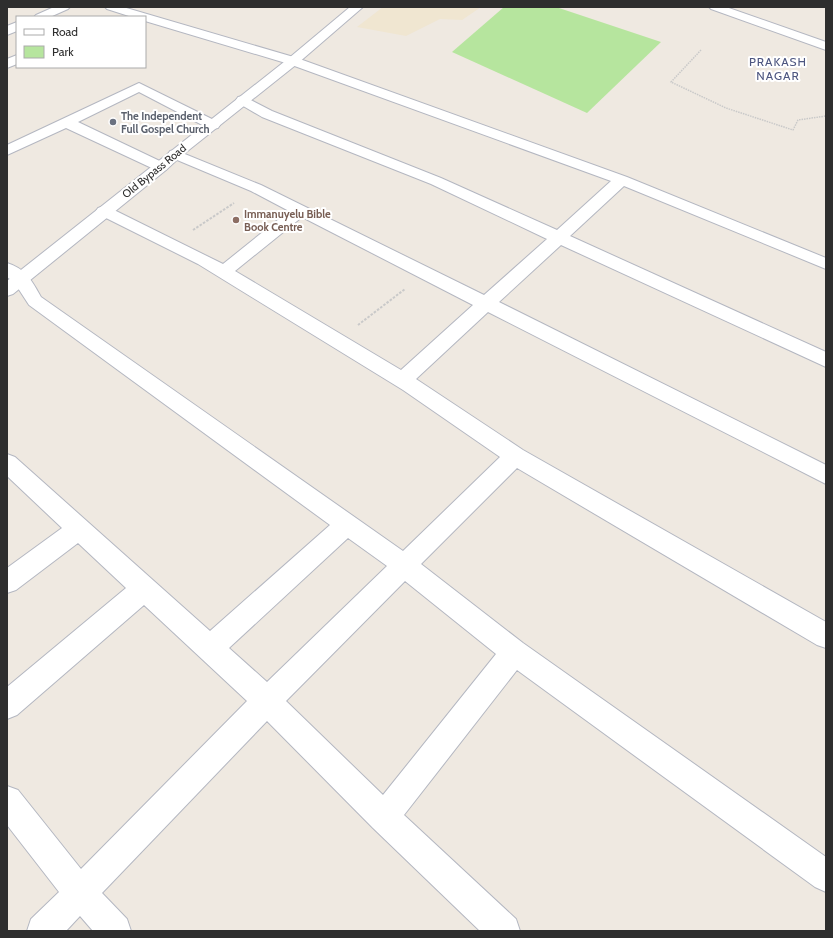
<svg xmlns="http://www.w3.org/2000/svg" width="833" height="938" font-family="Cabin,sans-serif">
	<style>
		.education { fill: #f0e6d1 }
		.green { fill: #b6e59e }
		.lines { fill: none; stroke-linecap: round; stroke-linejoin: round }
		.street-casing { stroke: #b4b7c1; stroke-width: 2 }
		.secondary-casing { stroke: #b4b7c1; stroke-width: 2 }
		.path-far1 { stroke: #c9c9c9; stroke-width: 1.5; stroke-dasharray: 1.5 1; stroke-linecap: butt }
		.path { stroke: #c9c9c9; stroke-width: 2; stroke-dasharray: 2.5 1.5; stroke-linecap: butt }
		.street { fill: #fff; fill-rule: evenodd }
		.secondary { fill: #fff; fill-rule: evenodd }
		.worship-dot { fill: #6b7280; stroke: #fff; stroke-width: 1.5 }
		.education-dot { fill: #8d6e63; stroke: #fff; stroke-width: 1.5 }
		.labels { text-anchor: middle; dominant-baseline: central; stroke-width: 4; stroke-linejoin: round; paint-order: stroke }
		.far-worship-label { font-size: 11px; font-weight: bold; fill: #5b616d; stroke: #fff; text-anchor: start }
		.far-street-label { font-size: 11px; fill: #2e2e2e; stroke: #fff }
		.far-education-label { font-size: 11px; font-weight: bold; fill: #785e54; stroke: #fff; text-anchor: start }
		.far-neighbourhood-label { font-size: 12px; letter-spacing: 1px; fill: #4d5680; stroke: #fff }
	</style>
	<rect width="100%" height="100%" fill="#efe9e1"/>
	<path class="education" d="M 383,7 L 481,7 L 462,20 L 440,19 L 406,36 L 357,27 Z"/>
	<path class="green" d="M 504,7 L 556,7 L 661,42 L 587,113 L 452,52 Z"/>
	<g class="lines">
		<g class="street-casing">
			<g id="street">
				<path d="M 54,7 L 70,7 L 68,9 L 50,17 L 34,17 L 36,15 Z"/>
				<path d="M 105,7 L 123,7 L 297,58 L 627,177 L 826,258 L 826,269 L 624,186 L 570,236 L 826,352 L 826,367 L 561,245 L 499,302 L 826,465 L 826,484 L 488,312 L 416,379 L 523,450 L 826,622 L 826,648 L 817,645 L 517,468 L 421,564 L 523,643 L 826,857 L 826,892 L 815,887 L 517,670 L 404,815 L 516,919 L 520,931 L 480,931 L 373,828 L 267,721 L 102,893 L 127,919 L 131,931 L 93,931 L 80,916 L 66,931 L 27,931 L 31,919 L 59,892 L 7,825 L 7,786 L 18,790 L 81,869 L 247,701 L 144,605 L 17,715 L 7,719 L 7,687 L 126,588 L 78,543 L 16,590 L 7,593 L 7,568 L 62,528 L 7,476 L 7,454 L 15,457 L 210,631 L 330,525 L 29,305 L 14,282 L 7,277 L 7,263 C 26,269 32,281 41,297 L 403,551 L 500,457 L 403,390 L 198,264 L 98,214 L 96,211 L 98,208 L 104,206 L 110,208 L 223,264 L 289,211 L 251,191 L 170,157 L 168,154 L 170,151 L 175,150 L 261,185 L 484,295 L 547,239 L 431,184 L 262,117 L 238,103 L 236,100 L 238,97 L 243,96 L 272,111 L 441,178 L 557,230 L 611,181 L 289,64 L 145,21 L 145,17 L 132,17 L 107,9 ZM 302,217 L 473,305 L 401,370 L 235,271 ZM 348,538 L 387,566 L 267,682 L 229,648 ZM 405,581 L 496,654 L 383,795 L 286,701 Z"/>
				<path d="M 17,22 L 17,31 L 7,35 L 7,26 Z"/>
				<path d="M 17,55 L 17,64 L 7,68 L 7,59 Z"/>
				<path d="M 139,83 L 218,122 L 220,125 L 218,128 L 213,129 L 208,128 L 139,92 L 78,122 L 166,164 L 168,167 L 166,170 L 161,171 L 156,170 L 66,128 L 7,155 L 7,145 Z"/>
			</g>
		</g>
		<g class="secondary-casing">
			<g id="secondary">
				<path d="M 350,7 L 363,7 L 297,64 L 180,157 L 166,170 L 13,294 L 7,296 L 7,281 L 289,58 Z"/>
				<path d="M 709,7 L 726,7 L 826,42 L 826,50 L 711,9 Z"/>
			</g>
		</g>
		<path class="path-far1" d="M 701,50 L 671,82 L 726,108 L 793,130 L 798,120 L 826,116"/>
		<g class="path">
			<path d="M 193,230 L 234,203"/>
			<path d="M 358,325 L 405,289"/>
		</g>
		<use href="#street" class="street"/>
		<use href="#secondary" class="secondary"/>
	</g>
	<circle class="worship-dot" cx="113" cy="122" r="4"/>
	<circle class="education-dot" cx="236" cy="220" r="4"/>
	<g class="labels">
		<g class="far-worship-label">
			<text x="121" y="116">The Independent<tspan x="121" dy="13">Full Gospel Church</tspan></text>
		</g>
		<g class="far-street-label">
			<text transform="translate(154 171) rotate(-39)">Old Bypass Road</text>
		</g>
		<g class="far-education-label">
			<text x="244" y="214">Immanuyelu Bible<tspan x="244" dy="13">Book Centre</tspan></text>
		</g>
		<g class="far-neighbourhood-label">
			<text x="778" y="61">PRAKASH<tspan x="778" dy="14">NAGAR</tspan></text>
		</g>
	</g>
	<rect width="833" height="938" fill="none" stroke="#2e2e2e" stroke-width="16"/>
	<rect x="16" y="16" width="130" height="52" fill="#ffffff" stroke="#ababab"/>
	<rect x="24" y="29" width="20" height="6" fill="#ffffff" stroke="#ababab"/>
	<text x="52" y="36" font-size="12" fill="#2e2e2e">Road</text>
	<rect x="24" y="46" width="20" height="12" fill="#b6e59e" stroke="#ababab"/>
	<text x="52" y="56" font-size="12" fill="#2e2e2e">Park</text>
</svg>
